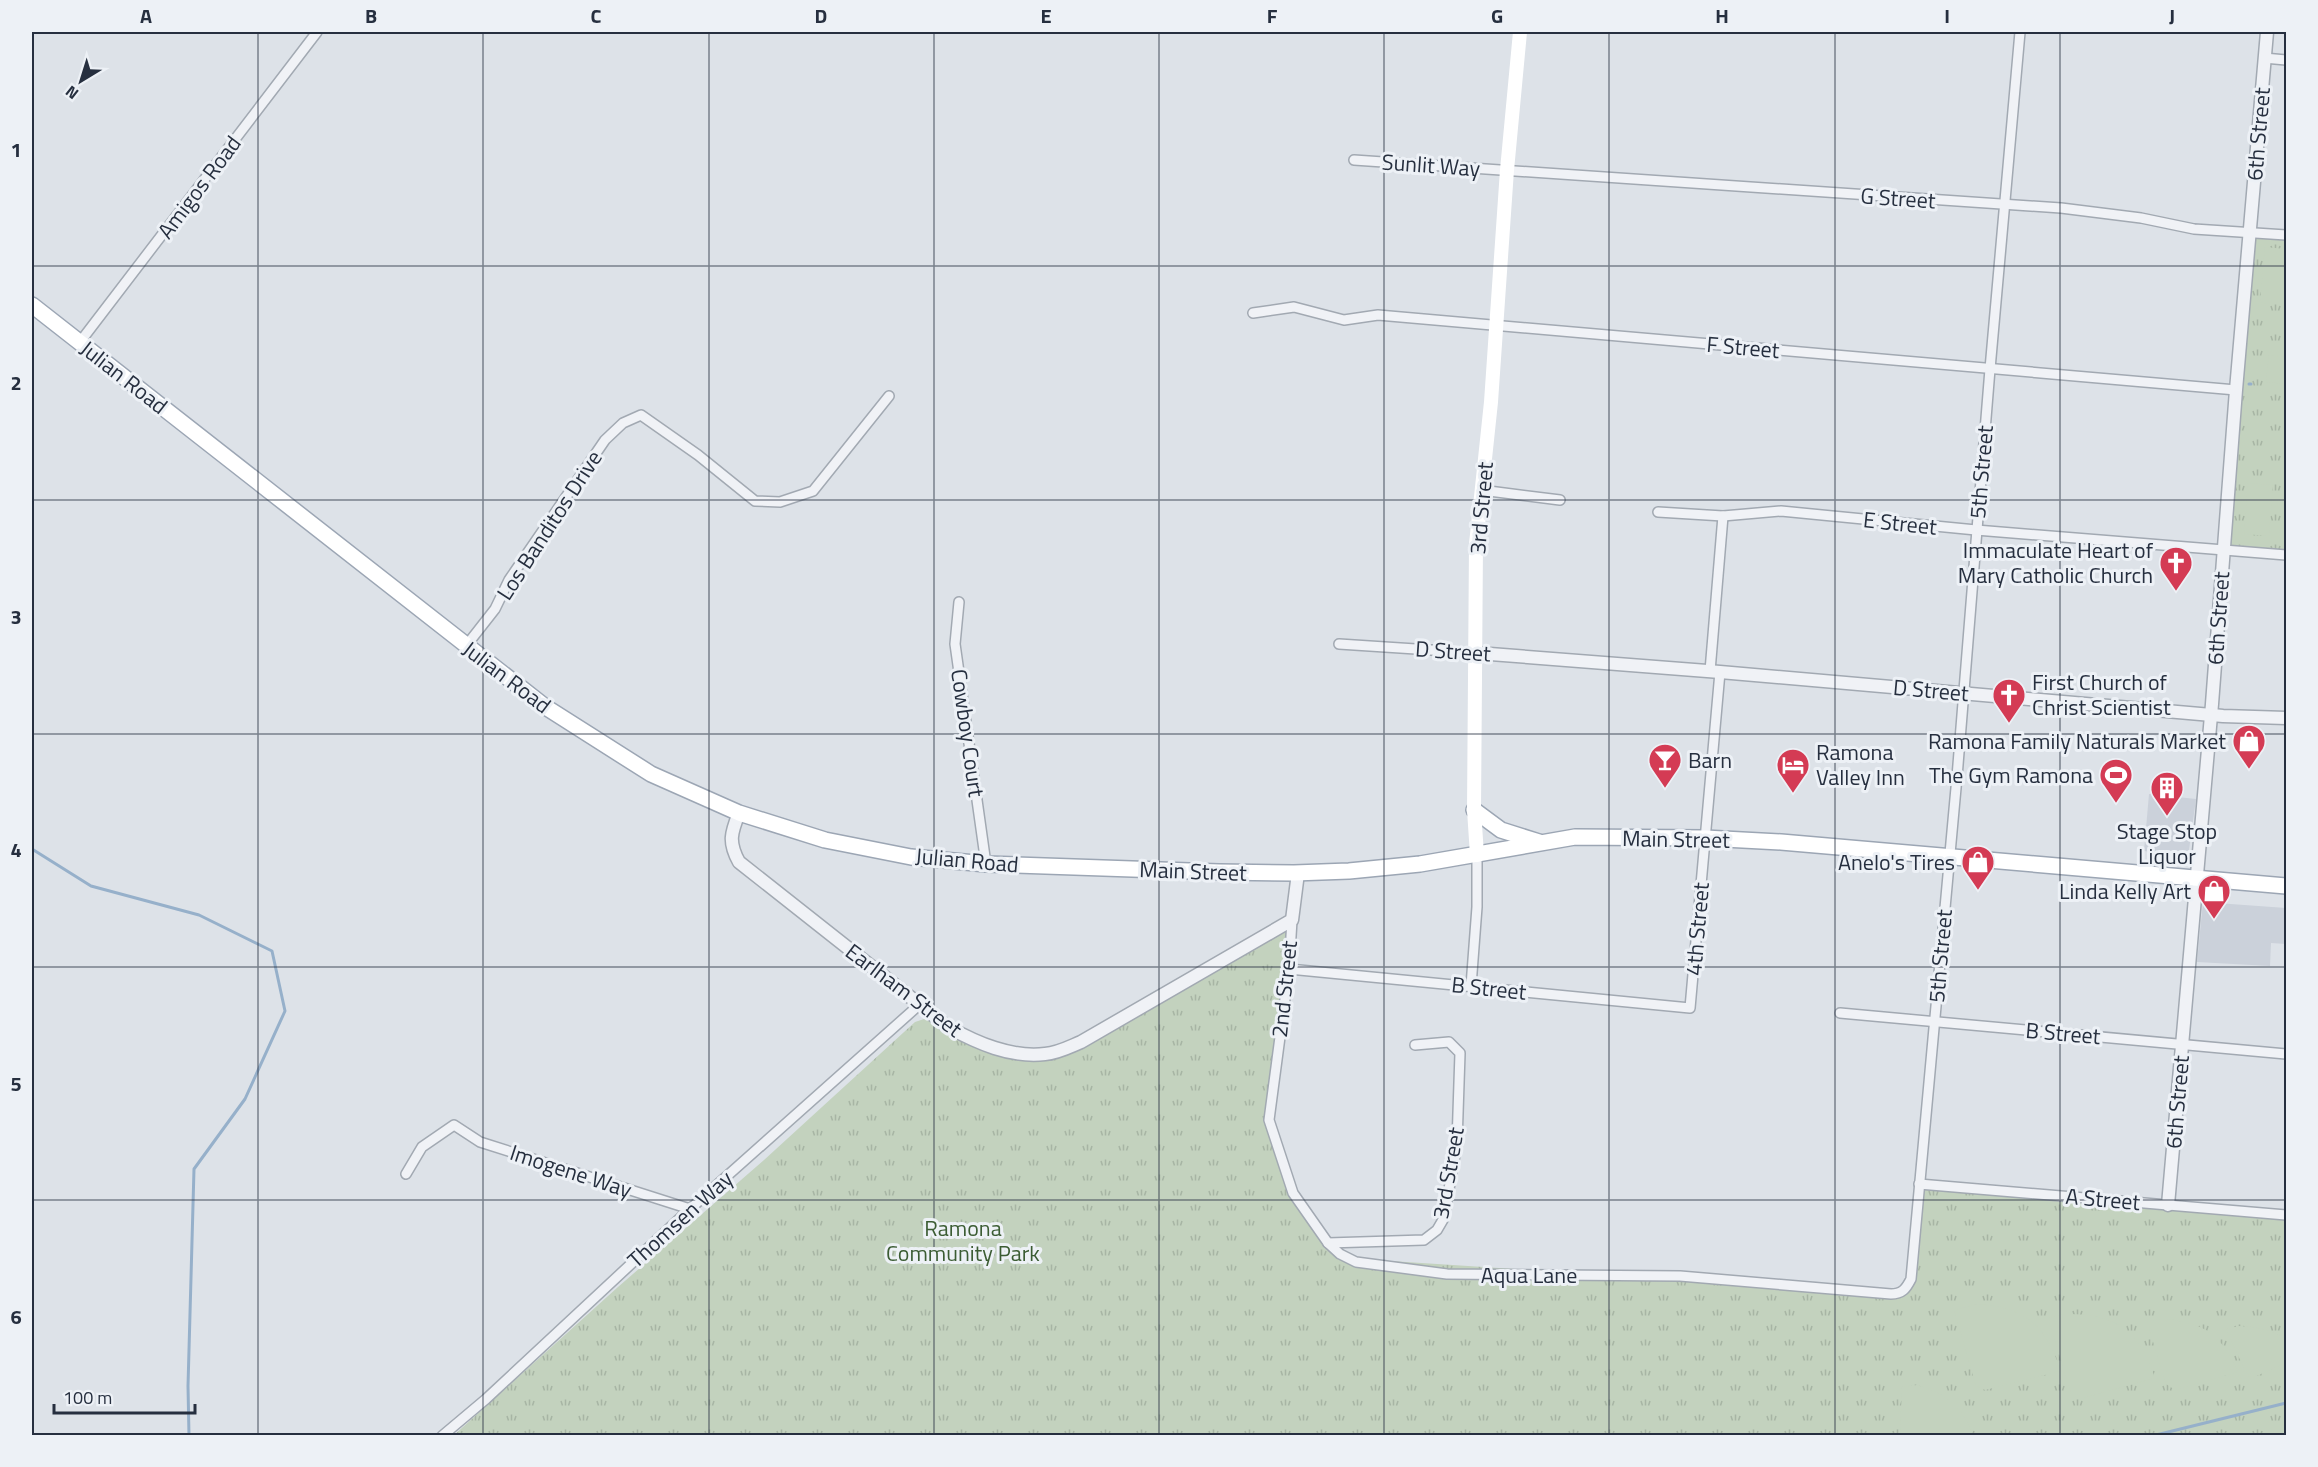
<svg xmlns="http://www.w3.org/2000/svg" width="2318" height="1467" font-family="'Titillium Web',sans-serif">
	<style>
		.built { fill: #cbd1da }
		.grass { fill: url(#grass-tufts) }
		.garden { fill: #c3d2be }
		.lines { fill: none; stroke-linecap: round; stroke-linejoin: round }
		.stream { stroke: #96b0ca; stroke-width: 3 }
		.minor-casing { stroke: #a2a9b2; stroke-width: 12 }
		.tertiary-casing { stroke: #a2a9b2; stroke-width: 15 }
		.primary-casing { stroke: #9ca6b4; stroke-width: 18 }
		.minor { stroke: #f0f2f6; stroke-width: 9 }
		.tertiary { stroke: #f0f2f6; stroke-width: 12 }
		.secondary { stroke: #fff; stroke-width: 14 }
		.primary { stroke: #fff; stroke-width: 15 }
		.grid { fill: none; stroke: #262f3f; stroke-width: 1.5; stroke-opacity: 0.55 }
		.labels { text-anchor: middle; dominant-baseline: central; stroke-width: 6; stroke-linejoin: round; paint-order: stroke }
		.street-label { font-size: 22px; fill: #262f3f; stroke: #edf1f6 }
		.poi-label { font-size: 22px; fill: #262f3f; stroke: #edf1f6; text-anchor: end }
		.park-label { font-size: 22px; fill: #3b5c33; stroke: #edf1f6 }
		.neatline { fill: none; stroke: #262f3f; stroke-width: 2 }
		.grid-label { font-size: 20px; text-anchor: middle; font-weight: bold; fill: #262f3f }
	</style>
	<defs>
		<pattern id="grass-tufts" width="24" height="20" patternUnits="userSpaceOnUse" patternTransform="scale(1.5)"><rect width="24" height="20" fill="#c3d2be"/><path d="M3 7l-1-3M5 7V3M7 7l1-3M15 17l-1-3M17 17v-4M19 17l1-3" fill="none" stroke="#a7b5a4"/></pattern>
	</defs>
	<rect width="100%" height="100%" fill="#dde2e8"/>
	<g class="built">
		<path d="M 2149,794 L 2196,799 L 2189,850 L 2185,854 L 2181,856 L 2144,851 Z"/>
		<path d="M 2203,902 L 2286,908 L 2286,944 L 2271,943 L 2270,966 L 2197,962 Z"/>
	</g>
	<g class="grass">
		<path d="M 2249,232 L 2286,235 L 2286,555 L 2223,550 Z"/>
		<path d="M 1293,913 L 1270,1104 L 1287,1181 L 1331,1246 L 1360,1259 L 1890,1293 L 1908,1287 L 1920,1184 L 2286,1215 L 2286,1435 L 453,1436 L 618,1287 L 764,1160 L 915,1022 L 933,1016 L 970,1040 L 1051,1053 Z"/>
	</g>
	<g class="garden">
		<path d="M 2265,247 L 2286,249 L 2286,298 L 2279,298 L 2267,304 L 2260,302 Z"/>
		<path d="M 2269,355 L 2286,357 L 2286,384 L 2266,382 Z"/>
		<path d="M 2248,483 L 2273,485 L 2269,536 L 2244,534 Z"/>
		<path d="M 1977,1304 C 2027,1308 2045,1325 2061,1371 L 1985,1390 L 1976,1386 L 1954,1310 Z"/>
		<path d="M 2064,1314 C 2115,1313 2139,1330 2155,1378 L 2080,1399 L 2071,1393 L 2048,1318 Z"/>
		<path d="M 2165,1319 C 2206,1323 2221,1335 2238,1372 L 2175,1390 L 2166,1384 L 2147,1322 Z"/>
		<path d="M 2239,1326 C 2257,1327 2271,1329 2286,1339 L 2286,1363 L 2252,1378 L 2247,1375 L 2226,1329 Z"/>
		<path d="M 1917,1385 C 1947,1394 1962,1406 1973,1435 L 1900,1435 L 1902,1387 Z"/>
	</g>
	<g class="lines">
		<g class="stream">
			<path d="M 2249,384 L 2251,384"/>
			<path d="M 32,849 L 91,886 L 199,915 L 272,951 L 285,1011 L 245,1099 L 194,1169 L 188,1386 L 189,1436"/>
			<path d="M 2152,1436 L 2286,1403"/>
		</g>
		<g class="minor-casing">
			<g id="minor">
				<path d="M 2264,58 L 2286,60"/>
				<path d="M 1354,160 L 2061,208 L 2141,218 L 2194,229 L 2286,235"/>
				<path d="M 1253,313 L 1294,307 L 1344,320 L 1378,315 L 2236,390"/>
				<path d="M 80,342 L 317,32"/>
				<path d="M 1481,490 L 1560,500"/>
				<path d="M 1658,512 L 1723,516 L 1781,511 L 1976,530 L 2286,555"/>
				<path d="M 959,602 L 955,644 L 986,864"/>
				<path d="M 1339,644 L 1477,653"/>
				<path d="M 466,646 L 495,609 L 509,580 L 605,440 L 623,423 L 641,415 L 698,455 L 755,501 L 780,502 L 813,491 L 889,396"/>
				<path d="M 1710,671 L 1723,516"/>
				<path d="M 1292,920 L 1289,969 L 1269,1120 L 1293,1193 L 1328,1243 L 1340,1254 L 1356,1262 L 1447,1274 L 1680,1276 L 1891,1294 C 1902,1294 1906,1289 1911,1279 L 1957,777 L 1990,369 L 2020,32"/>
				<path d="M 1289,969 L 1690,1008 L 1720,672"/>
				<path d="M 1471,986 L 1477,907 L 1477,855"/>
				<path d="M 1840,1013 L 2286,1054"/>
				<path d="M 406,1174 L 422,1147 L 454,1125 L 480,1142 L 690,1209"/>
				<path d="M 1919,1184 L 2286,1215"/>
				<path d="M 1328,1243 L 1424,1240 L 1437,1230 L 1444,1218 L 1457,1143 L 1460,1053 L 1449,1042 L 1415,1045"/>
				<path d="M 442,1436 L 486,1399 L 690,1209 L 919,1005"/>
			</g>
		</g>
		<g class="tertiary-casing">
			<g id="tertiary">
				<path d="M 1477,653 L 1720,672 L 2223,716 L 2286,718"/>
				<path d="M 739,813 C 731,833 728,842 739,862 L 948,1027 C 977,1043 1011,1058 1045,1054 C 1058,1053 1069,1047 1081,1042 L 1292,920 L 1298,873"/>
				<path d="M 2168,1205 L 2212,704 L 2236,390 L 2267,32"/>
			</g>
		</g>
		<g class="primary-casing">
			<g id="primary">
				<path d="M 32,305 L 544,706 L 651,774 L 739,813 L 825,840 L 911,857 L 986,864 L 1219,872 L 1294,873 L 1349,871 L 1420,864 L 1575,837 L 1705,838 L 1781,842 L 2286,886"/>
				<path d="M 1474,810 L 1501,830 L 1539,842"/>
			</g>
		</g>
		<use href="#minor" class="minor"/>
		<use href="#tertiary" class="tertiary"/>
		<path class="secondary" d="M 1477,855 L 1474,810 L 1476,544 L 1491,402 L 1507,170 L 1520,32"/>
		<use href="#primary" class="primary"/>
	</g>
	<path class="grid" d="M 258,32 L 258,1436M 483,32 L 483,1436M 709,32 L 709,1436M 934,32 L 934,1436M 1159,32 L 1159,1436M 1384,32 L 1384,1436M 1609,32 L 1609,1436M 1835,32 L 1835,1436M 2060,32 L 2060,1436M 32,266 L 2286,266M 32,500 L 2286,500M 32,734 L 2286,734M 32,967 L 2286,967M 32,1200 L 2286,1200"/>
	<defs>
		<g id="church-pin" transform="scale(1.725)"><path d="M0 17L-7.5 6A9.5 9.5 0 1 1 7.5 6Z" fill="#d43b54" stroke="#edf1f6"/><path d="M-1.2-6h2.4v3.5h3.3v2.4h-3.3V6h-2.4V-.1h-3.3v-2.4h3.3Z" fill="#fff"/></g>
		<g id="shop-pin" transform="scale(1.725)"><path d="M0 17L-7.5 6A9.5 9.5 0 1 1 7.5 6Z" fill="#d43b54" stroke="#edf1f6"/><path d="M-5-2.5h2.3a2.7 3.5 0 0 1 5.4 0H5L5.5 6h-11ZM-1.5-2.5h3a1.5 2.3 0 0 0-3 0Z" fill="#fff"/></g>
		<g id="bar-pin" transform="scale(1.725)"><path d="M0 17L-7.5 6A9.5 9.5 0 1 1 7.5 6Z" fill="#d43b54" stroke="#edf1f6"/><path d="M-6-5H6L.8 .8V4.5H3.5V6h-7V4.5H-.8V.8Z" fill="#fff"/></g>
		<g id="hotel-pin" transform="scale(1.725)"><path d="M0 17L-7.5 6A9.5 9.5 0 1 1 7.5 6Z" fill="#d43b54" stroke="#edf1f6"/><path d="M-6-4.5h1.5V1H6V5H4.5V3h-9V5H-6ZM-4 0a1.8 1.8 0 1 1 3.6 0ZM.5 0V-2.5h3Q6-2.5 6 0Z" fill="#fff"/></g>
		<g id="stadium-pin" transform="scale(1.725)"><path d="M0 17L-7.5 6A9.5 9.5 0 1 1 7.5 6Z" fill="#d43b54" stroke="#edf1f6"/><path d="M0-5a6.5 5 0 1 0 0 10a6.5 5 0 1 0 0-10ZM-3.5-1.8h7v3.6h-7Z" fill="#fff"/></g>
		<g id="building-pin" transform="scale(1.725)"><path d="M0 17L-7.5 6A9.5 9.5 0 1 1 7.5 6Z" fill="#d43b54" stroke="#edf1f6"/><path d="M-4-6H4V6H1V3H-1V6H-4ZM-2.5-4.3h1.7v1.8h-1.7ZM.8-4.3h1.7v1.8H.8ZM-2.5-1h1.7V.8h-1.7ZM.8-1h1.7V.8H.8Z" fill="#fff"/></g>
	</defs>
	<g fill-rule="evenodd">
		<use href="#church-pin" x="2176" y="563"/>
		<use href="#church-pin" x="2009" y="695"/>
		<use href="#shop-pin" x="2249" y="741"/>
		<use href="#bar-pin" x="1665" y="760"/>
		<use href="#hotel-pin" x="1793" y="765"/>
		<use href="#stadium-pin" x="2116" y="775"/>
		<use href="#building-pin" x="2167" y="788"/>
		<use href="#shop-pin" x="1978" y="862"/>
		<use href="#shop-pin" x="2214" y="891"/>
	</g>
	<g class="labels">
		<g class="street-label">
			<text transform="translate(2258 134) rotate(-85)">6th Street</text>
			<text transform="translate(1431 165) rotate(4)">Sunlit Way</text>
			<text transform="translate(199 187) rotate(-53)">Amigos Road</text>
			<text transform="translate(1898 198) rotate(4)">G Street</text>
			<text transform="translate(1743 347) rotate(5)">F Street</text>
			<text transform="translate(124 377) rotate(38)">Julian Road</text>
			<text transform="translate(1981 472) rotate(-85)">5th Street</text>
			<text transform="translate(1481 508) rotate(-85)">3rd Street</text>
			<text transform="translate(1900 523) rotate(6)">E Street</text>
			<text transform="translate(549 525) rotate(-57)">Los Banditos Drive</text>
			<text transform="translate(2218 618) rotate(-86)">6th Street</text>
			<text transform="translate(1453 651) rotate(4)">D Street</text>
			<text transform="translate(507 677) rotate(37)">Julian Road</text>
			<text transform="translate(1931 690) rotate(5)">D Street</text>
			<text transform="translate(968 733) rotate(82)">Cowboy Court</text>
			<text transform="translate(1676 839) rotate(1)">Main Street</text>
			<text transform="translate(967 860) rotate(5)">Julian Road</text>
			<text transform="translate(1193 871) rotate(2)">Main Street</text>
			<text transform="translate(1697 929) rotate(-85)">4th Street</text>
			<text transform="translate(1940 956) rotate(-85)">5th Street</text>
			<text transform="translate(1489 988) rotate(6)">B Street</text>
			<text transform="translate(1284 989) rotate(-84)">2nd Street</text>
			<text transform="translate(904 990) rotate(37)">Earlham Street</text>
			<text transform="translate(2063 1033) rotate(5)">B Street</text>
			<text transform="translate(2177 1102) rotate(-85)">6th Street</text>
			<text transform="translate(571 1171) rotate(18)">Imogene Way</text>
			<text transform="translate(1448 1173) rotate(-80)">3rd Street</text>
			<text transform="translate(2103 1199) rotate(5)">A Street</text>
			<text transform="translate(680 1219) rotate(-42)">Thomsen Way</text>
			<text x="1529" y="1275">Aqua Lane</text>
		</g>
		<g class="poi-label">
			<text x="2153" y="550">Immaculate Heart of<tspan x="2153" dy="25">Mary Catholic Church</tspan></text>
			<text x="2032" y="682" text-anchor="start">First Church of<tspan x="2032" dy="25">Christ Scientist</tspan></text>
			<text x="2226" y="741">Ramona Family Naturals Market</text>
			<text x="1816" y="752" text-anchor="start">Ramona<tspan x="1816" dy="25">Valley Inn</tspan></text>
			<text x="1688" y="760" text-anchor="start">Barn</text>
			<text x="2093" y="775">The Gym Ramona</text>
			<text x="2167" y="831" text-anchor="middle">Stage Stop<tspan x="2167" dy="25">Liquor</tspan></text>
			<text x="1955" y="862">Anelo's Tires</text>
			<text x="2191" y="891">Linda Kelly Art</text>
		</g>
		<g class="park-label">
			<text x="963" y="1228">Ramona<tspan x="963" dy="25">Community Park</tspan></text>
		</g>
	</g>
	<rect width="2318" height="1467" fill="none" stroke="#edf1f6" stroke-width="66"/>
	<g transform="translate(81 81) rotate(218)" stroke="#edf1f6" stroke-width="4.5" paint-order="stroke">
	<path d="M0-4.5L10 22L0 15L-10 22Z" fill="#262f3f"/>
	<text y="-9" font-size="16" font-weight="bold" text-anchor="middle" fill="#262f3f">N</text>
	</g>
	<path d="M54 1404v9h141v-9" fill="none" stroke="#262f3f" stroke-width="3"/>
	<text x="63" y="1404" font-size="18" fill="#262f3f" stroke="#edf1f6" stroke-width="4.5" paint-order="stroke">100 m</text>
	<rect x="33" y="33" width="2252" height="1401" class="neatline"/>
	<g class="grid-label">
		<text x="146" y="23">A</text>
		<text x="371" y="23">B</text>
		<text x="596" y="23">C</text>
		<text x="821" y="23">D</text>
		<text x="1046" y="23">E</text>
		<text x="1272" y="23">F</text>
		<text x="1497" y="23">G</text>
		<text x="1722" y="23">H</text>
		<text x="1947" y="23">I</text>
		<text x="2172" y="23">J</text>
		<text x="16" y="157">1</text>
		<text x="16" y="390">2</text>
		<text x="16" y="624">3</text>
		<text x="16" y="857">4</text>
		<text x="16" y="1091">5</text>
		<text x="16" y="1324">6</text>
	</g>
</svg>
